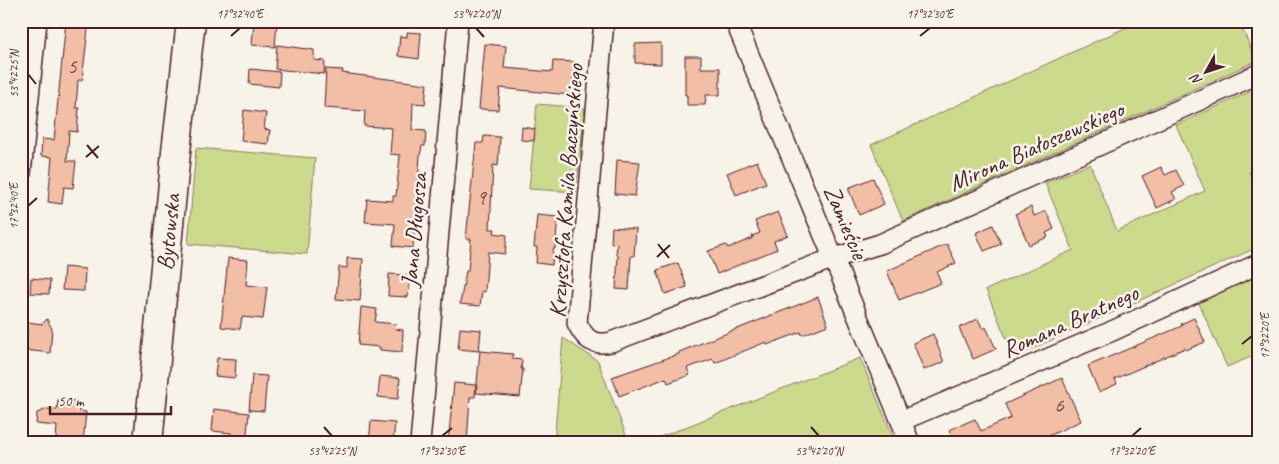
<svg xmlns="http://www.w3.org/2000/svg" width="1279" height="464" font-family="Caveat,sans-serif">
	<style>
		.green { fill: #ccda8e; stroke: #8b7c5c }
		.building { fill: #f3bea6; stroke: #4a1f2b }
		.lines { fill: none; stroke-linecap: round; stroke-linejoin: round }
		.street-casing { stroke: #4a1f2b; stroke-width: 22 }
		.secondary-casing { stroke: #4a1f2b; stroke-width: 31 }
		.street { stroke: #f7f3e8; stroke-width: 19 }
		.secondary { stroke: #f7f3e8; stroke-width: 28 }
		.ticks { fill: none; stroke: #4a1f2b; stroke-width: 2 }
		.labels { text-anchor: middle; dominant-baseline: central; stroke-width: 5; stroke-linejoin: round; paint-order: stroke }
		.number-label { font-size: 21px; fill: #74474a }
		.street-label { font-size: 24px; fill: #4a1f2b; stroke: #f7f3e8 }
		.neatline { fill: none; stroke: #4a1f2b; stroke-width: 2 }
		.ticks-label { font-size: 12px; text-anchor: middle; fill: #4a1f2b }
	</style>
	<rect width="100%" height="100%" fill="#f7f3e8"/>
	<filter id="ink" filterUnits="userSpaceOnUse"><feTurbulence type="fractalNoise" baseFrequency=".02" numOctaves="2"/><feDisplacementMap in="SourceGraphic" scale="10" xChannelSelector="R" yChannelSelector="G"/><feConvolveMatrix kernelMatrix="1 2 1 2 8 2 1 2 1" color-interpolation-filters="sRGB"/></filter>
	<g filter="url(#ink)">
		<g class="green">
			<path d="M 1140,21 L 1239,21 L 1256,61 L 903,221 L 871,145 Z"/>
			<path d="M 1258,88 L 1258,168 L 1249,172 L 1258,193 L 1258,247 L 1014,357 L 986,290 L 1073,250 L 1045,183 L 1090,164 L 1117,231 L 1205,191 L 1176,125 Z"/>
			<path d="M 537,104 L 585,108 L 576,192 L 529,189 Z"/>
			<path d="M 196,148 L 315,158 L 307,254 L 188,244 Z"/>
			<path d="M 1258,273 L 1258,354 L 1227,367 L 1198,301 Z"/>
			<path d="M 563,338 L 598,361 L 629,443 L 554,443 Z"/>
			<path d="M 860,358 L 896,443 L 645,443 Z"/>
		</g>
		<g class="building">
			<path d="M 66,21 L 89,21 L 82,80 L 78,80 L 76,108 L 79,108 L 77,132 L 69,131 L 67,161 L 76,161 L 73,188 L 64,187 L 62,204 L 48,202 L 52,157 L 41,156 L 42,139 L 54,140 Z"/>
			<path d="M 254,21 L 277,21 L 275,47 L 252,45 Z"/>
			<path d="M 407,32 L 421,33 L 419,59 L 398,56 L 400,36 L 407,37 Z"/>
			<path d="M 661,43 L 661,64 L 635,63 L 635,44 Z"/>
			<path d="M 485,44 L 506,46 L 504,68 L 552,72 L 553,61 L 575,62 L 572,87 L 571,87 L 570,95 L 500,88 L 498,110 L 479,109 Z"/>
			<path d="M 277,45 L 314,50 L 314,60 L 325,61 L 324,74 L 275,69 Z"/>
			<path d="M 685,56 L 701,56 L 701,68 L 720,68 L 720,95 L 706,95 L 705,105 L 687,105 L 687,95 L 685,95 Z"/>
			<path d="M 250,69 L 280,72 L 279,87 L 249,84 Z"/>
			<path d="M 326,69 L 343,70 L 342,73 L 427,84 L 425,104 L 413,103 L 412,130 L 426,131 L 425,146 L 422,146 L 420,156 L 413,248 L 393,246 L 395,224 L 365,222 L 367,199 L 393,201 L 393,196 L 396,196 L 400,155 L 390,154 L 392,128 L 364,126 L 365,111 L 324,108 Z"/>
			<path d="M 244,110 L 266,113 L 264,129 L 270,130 L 268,144 L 241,141 Z"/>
			<path d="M 522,127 L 535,129 L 534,141 L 521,140 Z"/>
			<path d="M 484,136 L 500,137 L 498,166 L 493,165 L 490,229 L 495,229 L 494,233 L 507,235 L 505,254 L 488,252 L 485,292 L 482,291 L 480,306 L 460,304 L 466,271 L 468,271 L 471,239 L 466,239 L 476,143 L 483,143 Z"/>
			<path d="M 617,160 L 640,162 L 635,196 L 615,194 Z"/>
			<path d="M 757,161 L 766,183 L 736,195 L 727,173 Z"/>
			<path d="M 1161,167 L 1165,175 L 1176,170 L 1184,186 L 1172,192 L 1176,199 L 1157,208 L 1142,176 Z"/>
			<path d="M 873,178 L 884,204 L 859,215 L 848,188 Z"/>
			<path d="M 1031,207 L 1034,216 L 1046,211 L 1054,229 L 1046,233 L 1048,237 L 1029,245 L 1015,214 Z"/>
			<path d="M 778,212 L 788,235 L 774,241 L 777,249 L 717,274 L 708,251 L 726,245 L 728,248 L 753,238 L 752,236 L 760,233 L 755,221 Z"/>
			<path d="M 537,215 L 558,217 L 555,249 L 553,249 L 552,265 L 536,263 L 537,247 L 534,247 Z"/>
			<path d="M 993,225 L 1001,244 L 984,251 L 976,233 Z"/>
			<path d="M 612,227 L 636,229 L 634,256 L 631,256 L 629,290 L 616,289 L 618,255 L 616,254 L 617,244 L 611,243 Z"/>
			<path d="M 947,244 L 956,263 L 937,272 L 941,283 L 899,300 L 887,271 Z"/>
			<path d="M 228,258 L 248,260 L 246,285 L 267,287 L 263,319 L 242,317 L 240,329 L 221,327 Z"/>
			<path d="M 347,258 L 363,259 L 360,301 L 336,299 L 339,267 L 347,268 Z"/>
			<path d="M 678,263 L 687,287 L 665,294 L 657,270 Z"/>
			<path d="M 64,267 L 85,269 L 84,291 L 62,290 Z"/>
			<path d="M 389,274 L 410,275 L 408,297 L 388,296 Z"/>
			<path d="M 31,278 L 50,280 L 49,294 L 30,293 Z"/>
			<path d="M 818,297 L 828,325 L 802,335 L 801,332 L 767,345 L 766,342 L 715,363 L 713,359 L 687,368 L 690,375 L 668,383 L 666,378 L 619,396 L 612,377 L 679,354 L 679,352 Z"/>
			<path d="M 361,307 L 377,309 L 375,322 L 396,324 L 395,329 L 403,330 L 402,352 L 380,350 L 380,347 L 358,345 Z"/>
			<path d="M 1194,318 L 1205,342 L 1186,350 L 1185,348 L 1115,379 L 1117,384 L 1099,392 L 1088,366 L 1182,326 L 1181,324 Z"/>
			<path d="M 47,319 L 52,329 L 50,353 L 25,350 L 28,322 L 42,324 Z"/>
			<path d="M 978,319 L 983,329 L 986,327 L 996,349 L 973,359 L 959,328 Z"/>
			<path d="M 460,328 L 481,330 L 479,351 L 458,349 Z"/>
			<path d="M 933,334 L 944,362 L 924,370 L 913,343 Z"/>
			<path d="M 480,351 L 513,354 L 513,359 L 522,360 L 521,369 L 523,369 L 520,397 L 476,393 Z"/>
			<path d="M 217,358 L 236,359 L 235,378 L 215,376 Z"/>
			<path d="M 252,375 L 267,376 L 264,411 L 249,410 Z"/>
			<path d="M 380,376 L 400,378 L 398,399 L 378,397 Z"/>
			<path d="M 1062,378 L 1081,421 L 1033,443 L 955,443 L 949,430 L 975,419 L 981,431 L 1011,418 L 1005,404 Z"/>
			<path d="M 454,383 L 476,385 L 475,397 L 470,397 L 467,443 L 448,443 Z"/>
			<path d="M 58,400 L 78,401 L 78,411 L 86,412 L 83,443 L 58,443 L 58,439 L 56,439 L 57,426 L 36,424 L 37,413 L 47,409 L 57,410 Z"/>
			<path d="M 214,409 L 249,413 L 246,443 L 230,442 L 231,433 L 212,431 Z"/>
			<path d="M 371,421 L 395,423 L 393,443 L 369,443 Z"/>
		</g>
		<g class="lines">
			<g class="street-casing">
				<g id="street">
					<path d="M 604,21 L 577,323 C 585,339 592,346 611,342 L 834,258 L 880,244 L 1258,74"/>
					<path d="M 735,21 L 910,443"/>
					<path d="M 21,173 L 37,21"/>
					<path d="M 901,421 L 1110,332 L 1258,264"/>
					<path d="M 420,443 L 458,21"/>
				</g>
			</g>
			<g class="secondary-casing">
				<g id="secondary">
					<path id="s1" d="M 148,443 L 176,152 L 191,21"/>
				</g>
			</g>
			<use href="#street" class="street"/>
			<use href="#secondary" class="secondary"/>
		</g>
	</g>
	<path class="ticks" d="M 476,28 L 484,37M 231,36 L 240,28M 920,36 L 930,28M 28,74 L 36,84M 87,145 L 98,158M 86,157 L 99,146M 28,206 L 37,198M 658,244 L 669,258M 657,257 L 670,245M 1242,344 L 1252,336M 324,427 L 332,436M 811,427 L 819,436M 442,436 L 452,428M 1132,436 L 1141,428"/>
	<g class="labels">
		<g class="number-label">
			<text x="72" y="66">5</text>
			<text x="481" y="197">9</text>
			<text x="1059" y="405">6</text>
		</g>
		<g class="street-label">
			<text transform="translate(1036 146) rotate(-24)">Mirona Białoszewskiego</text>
			<text transform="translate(566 191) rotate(-86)">Krzysztofa Kamila Baczyńskiego</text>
			<text transform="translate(846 222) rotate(67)">Zamieście</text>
			<text transform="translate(414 230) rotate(-85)">Jana Długosza</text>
			<text stroke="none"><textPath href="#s1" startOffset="212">Bytowska</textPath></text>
			<text transform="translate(1070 321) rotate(-24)">Romana Bratnego</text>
		</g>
	</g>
	<rect width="1279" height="464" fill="none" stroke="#f7f3e8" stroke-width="55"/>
	<g transform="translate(1206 72) rotate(230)" stroke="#f7f3e8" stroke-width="4" paint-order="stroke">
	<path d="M0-4L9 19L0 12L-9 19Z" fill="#4a1f2b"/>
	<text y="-8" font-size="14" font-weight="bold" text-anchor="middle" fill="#4a1f2b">N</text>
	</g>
	<path d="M50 406v8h121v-8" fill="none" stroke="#4a1f2b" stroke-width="2.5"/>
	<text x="58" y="406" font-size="15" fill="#4a1f2b" stroke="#f7f3e8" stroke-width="4" paint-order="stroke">50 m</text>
	<rect x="28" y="28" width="1224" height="408" class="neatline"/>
	<g class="ticks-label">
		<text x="240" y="18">17°32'40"E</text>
		<text x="476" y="18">53°42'20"N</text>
		<text x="930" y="18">17°32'30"E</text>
		<text transform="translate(14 74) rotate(-90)" y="4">53°42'25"N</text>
		<text transform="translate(14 206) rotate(-90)" y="4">17°32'40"E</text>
		<text transform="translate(1265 336) rotate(-90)" y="4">17°32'20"E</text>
		<text x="332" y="455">53°42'25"N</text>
		<text x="442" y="455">17°32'30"E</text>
		<text x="819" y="455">53°42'20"N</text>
		<text x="1132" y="455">17°32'20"E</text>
	</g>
</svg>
